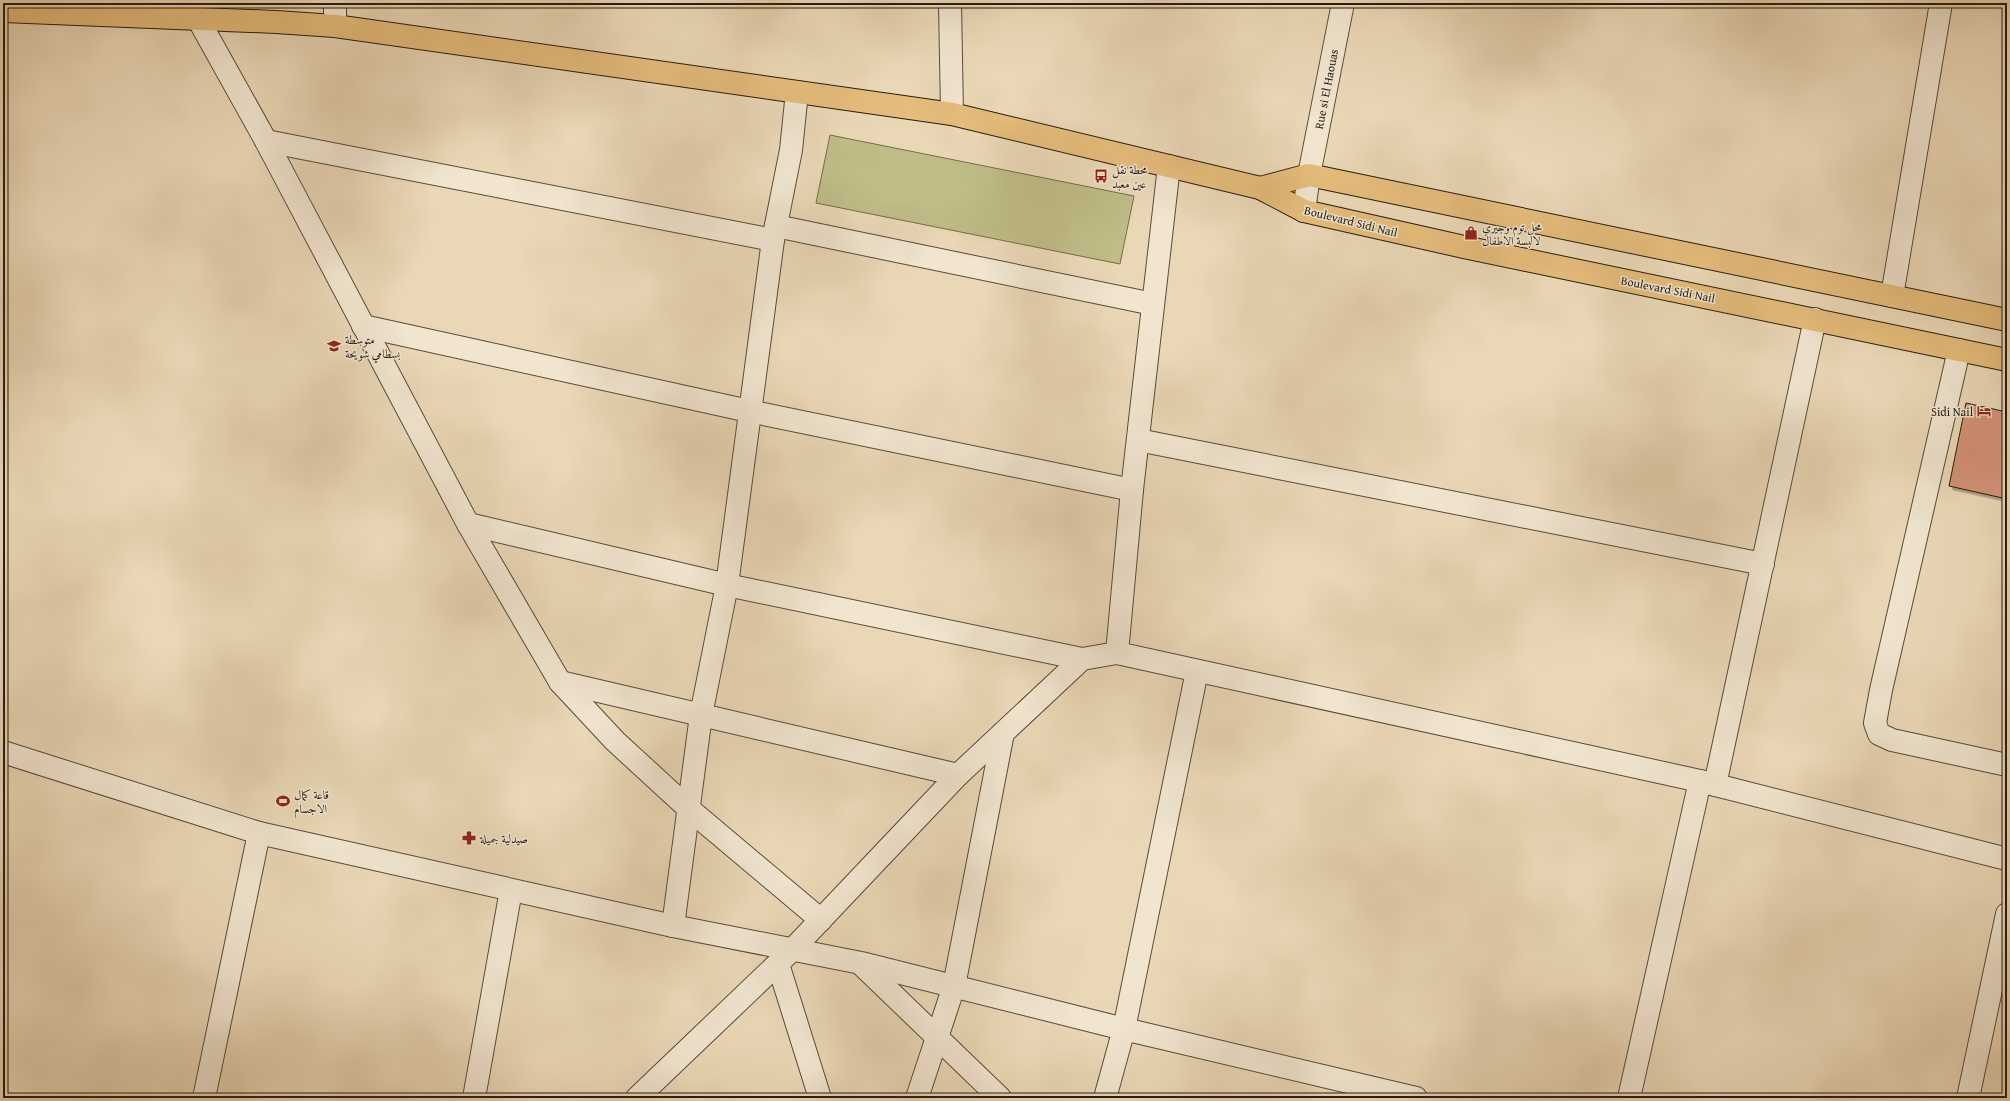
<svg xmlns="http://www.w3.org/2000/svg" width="2010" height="1101" font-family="'Gentium Book Plus',Amiri,serif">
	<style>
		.green { fill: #bfbc88; stroke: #736c4c }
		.building { fill: #d49277; stroke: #271c11; filter: url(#shadow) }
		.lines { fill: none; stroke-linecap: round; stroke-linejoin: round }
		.minor-casing { stroke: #584b3a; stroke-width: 24 }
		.major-casing { stroke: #271c11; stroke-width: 24 }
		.minor { stroke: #f1e5d0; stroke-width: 22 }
		.major { stroke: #e5bc7b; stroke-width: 22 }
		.labels { text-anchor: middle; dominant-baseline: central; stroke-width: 3; stroke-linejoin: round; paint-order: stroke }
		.street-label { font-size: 12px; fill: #271c11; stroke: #f1e5d0 }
		.poi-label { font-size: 12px; fill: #271c11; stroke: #f1e5d0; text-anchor: start }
	</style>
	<defs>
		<filter id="shadow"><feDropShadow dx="3.5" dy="3.5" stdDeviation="0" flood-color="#0004"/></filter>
	</defs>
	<rect width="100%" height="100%" fill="#ead7b6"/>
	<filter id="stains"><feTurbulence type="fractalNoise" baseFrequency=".005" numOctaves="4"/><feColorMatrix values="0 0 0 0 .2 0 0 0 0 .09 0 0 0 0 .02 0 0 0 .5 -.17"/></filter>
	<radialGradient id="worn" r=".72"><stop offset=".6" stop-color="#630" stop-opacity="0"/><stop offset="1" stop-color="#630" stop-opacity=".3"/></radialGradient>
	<path class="green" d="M 830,135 L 1134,196 L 1120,264 L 816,203 Z"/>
	<path class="building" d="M 1966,403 L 2007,412 L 2007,499 L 1949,486 Z"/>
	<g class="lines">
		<g class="minor-casing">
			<g id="minor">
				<path d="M 950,3 L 952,114"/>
				<path d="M 198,19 L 266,141 L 468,524 L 560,682 L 615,741 L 689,809 L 821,920"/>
				<path d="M 335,26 L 335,3"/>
				<path d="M 266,141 L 773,240"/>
				<path d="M 1304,211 L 1309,175 L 1343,3"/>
				<path d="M 776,226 L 1153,304"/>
				<path d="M 1892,296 L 1941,3"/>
				<path d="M 363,326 L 749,411 L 1132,490"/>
				<path d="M 1959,350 L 1881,690 L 1875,723 L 1879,734 L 1892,740 L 2007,765"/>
				<path d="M 1138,440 L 1763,564"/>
				<path d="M 468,524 L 727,585 L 1082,659"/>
				<path d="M 1117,653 L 1132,490 L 1169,166"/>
				<path d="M 560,682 L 958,775"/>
				<path d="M 3,752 L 259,833 L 673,926 L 861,963 L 1124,1029 L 1416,1098"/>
				<path d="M 1715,785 L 1815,319"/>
				<path d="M 673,926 L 701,715 L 727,585 L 773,240 L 791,150 L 797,92"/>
				<path d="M 778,964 L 820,1098"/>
				<path d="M 861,964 L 1000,1098"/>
				<path d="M 204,1098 L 259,833"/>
				<path d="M 474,1098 L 511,890"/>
				<path d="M 637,1098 L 792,950 L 958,775 L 1082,659 L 1117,653 L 1700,781 L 2007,859"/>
				<path d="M 917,1098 L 954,986 L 1003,733"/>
				<path d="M 1105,1098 L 1124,1029 L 1197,671"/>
				<path d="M 1629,1098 L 1700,781"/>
				<path d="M 1968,1098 L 2007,914"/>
			</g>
		</g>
		<g class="major-casing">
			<g id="major">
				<path d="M 3,11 L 276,22 L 335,26 L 952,114 L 1260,188 L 1304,211 L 1464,247 L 2007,360"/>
				<path d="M 1260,188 L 1309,175 L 2007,320"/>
			</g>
		</g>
		<use href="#minor" class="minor"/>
		<use href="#major" class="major"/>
	</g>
	<defs>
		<g id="bus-bare" transform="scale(1.08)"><path d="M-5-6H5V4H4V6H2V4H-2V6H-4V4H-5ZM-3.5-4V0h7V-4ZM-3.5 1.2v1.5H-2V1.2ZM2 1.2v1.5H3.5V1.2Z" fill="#8f2418" stroke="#f1e5d0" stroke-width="2.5" paint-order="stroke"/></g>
		<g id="shop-bare" transform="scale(1.08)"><path d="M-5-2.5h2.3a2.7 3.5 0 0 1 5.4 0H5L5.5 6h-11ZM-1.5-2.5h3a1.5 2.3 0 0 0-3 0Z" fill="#8f2418" stroke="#f1e5d0" stroke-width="2.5" paint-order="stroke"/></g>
		<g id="school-bare" transform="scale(1.08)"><path d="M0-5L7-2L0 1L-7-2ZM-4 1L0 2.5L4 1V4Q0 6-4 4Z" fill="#8f2418" stroke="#f1e5d0" stroke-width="2.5" paint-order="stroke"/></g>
		<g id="hotel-bare" transform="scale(1.08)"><path d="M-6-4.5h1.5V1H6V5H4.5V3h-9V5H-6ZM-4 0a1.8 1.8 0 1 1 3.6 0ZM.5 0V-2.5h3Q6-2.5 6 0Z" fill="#8f2418" stroke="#f1e5d0" stroke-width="2.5" paint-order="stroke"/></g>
		<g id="stadium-bare" transform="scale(1.08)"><path d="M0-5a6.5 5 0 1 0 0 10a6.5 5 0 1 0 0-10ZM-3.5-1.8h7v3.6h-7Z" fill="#8f2418" stroke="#f1e5d0" stroke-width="2.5" paint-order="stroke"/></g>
		<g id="pharmacy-bare" transform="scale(1.08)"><path d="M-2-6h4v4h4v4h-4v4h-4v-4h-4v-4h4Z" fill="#8f2418" stroke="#f1e5d0" stroke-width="2.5" paint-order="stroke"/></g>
	</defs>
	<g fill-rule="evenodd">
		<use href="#bus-bare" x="1101" y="176"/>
		<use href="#shop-bare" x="1471" y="233"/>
		<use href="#school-bare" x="334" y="346"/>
		<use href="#hotel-bare" x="1984" y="411"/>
		<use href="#stadium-bare" x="283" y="801"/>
		<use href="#pharmacy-bare" x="469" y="838"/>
	</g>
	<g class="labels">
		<g class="street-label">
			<text transform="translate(1326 89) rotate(-79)">Rue si El Haouas</text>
			<text transform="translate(1351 221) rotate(14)">Boulevard Sidi Nail</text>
			<text transform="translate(1668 289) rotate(11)">Boulevard Sidi Nail</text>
		</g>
		<g class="poi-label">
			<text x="1112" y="169">محطة نقل<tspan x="1112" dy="14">عين معبد</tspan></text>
			<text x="1482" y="226">محل توم وجيري<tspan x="1482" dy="14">لالبسة الاطفال</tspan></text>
			<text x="345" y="339">متوسطة<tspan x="345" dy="14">بسطامي شويحة</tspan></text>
			<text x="1973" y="411" text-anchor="end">Sidi Nail</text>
			<text x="294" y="794">قاعة كمال<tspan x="294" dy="14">الاجسام</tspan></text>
			<text x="480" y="838">صيدلية جميلة</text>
		</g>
	</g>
	<rect width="2010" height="1101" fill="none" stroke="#ead7b6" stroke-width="16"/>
	<rect x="4" y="4" width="2002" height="1093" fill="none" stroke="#271c11" stroke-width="2"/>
	<rect x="8" y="8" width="1994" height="1085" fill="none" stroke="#271c11"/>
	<rect width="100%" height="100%" filter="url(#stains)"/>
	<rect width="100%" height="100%" fill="url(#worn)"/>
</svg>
